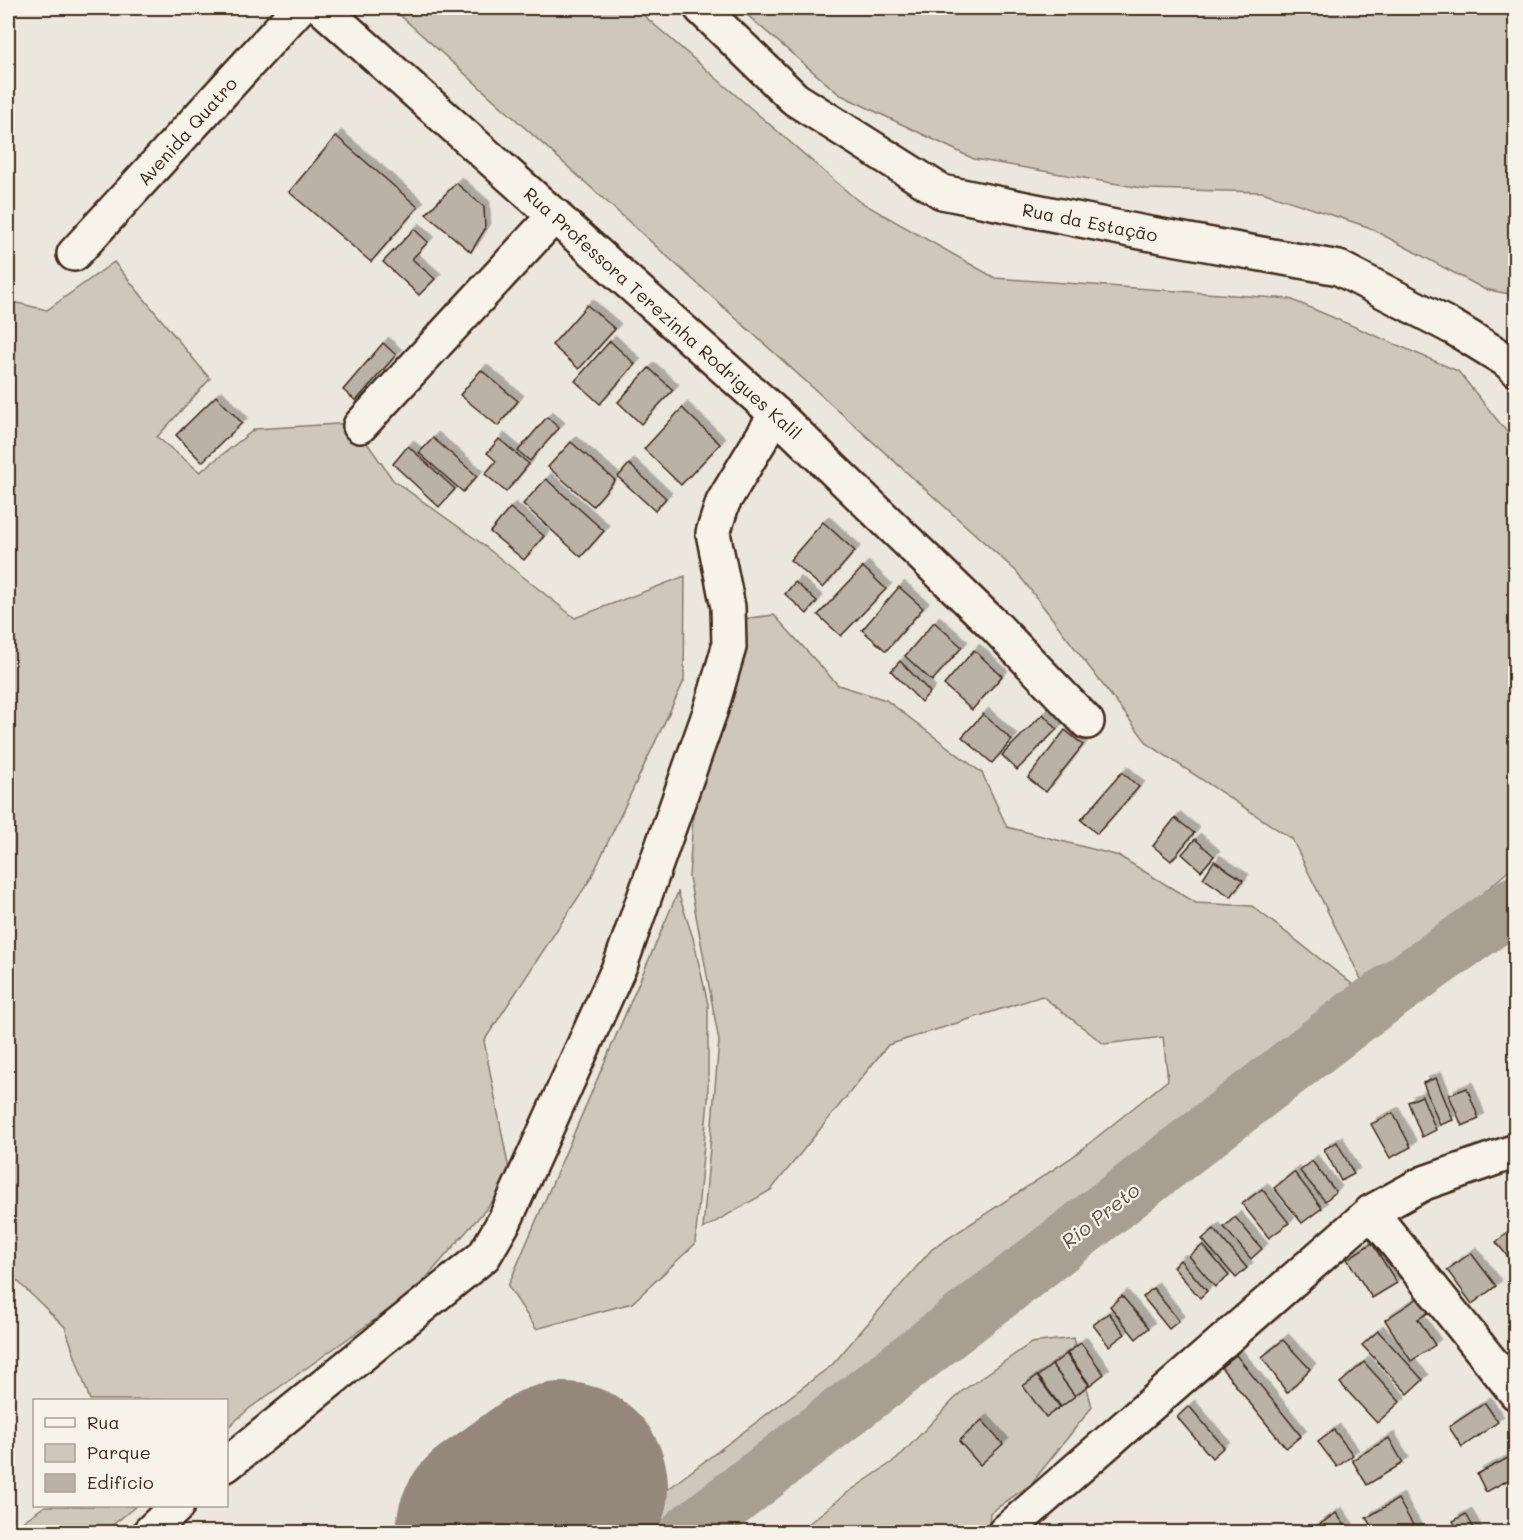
<svg xmlns="http://www.w3.org/2000/svg" width="1523" height="1540" font-family="Mali,sans-serif">
	<style>
		.green { fill: #cec8bc; stroke: #84796d; stroke-width: 1.5 }
		.lines { fill: none; stroke-linecap: round; stroke-linejoin: round }
		.river { stroke: #a89f93; stroke-width: 56 }
		.runway { stroke: #94887d; stroke-width: 210 }
		.building { fill: #bab2a7; stroke: #3b2a1e; stroke-width: 1.5; filter: url(#shadow) }
		.minor-casing { stroke: #3b2a1e; stroke-width: 38 }
		.major-casing { stroke: #3b2a1e; stroke-width: 38 }
		.minor { stroke: #f7f3e8; stroke-width: 33 }
		.major { stroke: #f7f3e8; stroke-width: 33 }
		.labels { text-anchor: middle; dominant-baseline: central; stroke-width: 4.5; stroke-linejoin: round; paint-order: stroke }
		.street-label { font-size: 18px; fill: #3b2a1e; stroke: #f7f3e8 }
		.water-label { font-size: 20px; font-style: italic; fill: #615347; stroke: #f7f3e8 }
	</style>
	<defs>
		<filter id="shadow"><feDropShadow dx="5.5" dy="-5.5" stdDeviation="0" flood-color="#0004"/></filter>
	</defs>
	<rect width="100%" height="100%" fill="#ece7dc"/>
	<filter id="ink" filterUnits="userSpaceOnUse"><feTurbulence type="fractalNoise" baseFrequency=".0167" numOctaves="2"/><feDisplacementMap in="SourceGraphic" scale="12" xChannelSelector="R" yChannelSelector="G"/><feConvolveMatrix kernelMatrix="1 2 1 2 8 2 1 2 1" color-interpolation-filters="sRGB"/></filter>
	<g filter="url(#ink)">
		<g class="green">
			<path d="M 392,8 L 635,8 L 857,200 L 995,278 L 1290,299 L 1458,371 L 1515,442 L 1515,865 L 1406,961 L 1363,983 L 1292,839 L 1148,744 L 1016,571 Z"/>
			<path d="M 739,8 L 1515,8 L 1515,295 L 1484,289 L 1368,227 L 1262,192 L 1147,189 L 974,159 L 839,94 Z"/>
			<path d="M 114,262 L 210,379 L 157,437 L 200,472 L 255,429 L 353,423 L 393,480 L 477,540 L 575,618 L 685,576 L 684,681 L 591,878 L 484,1041 L 511,1180 L 415,1291 L 250,1408 L 227,1428 L 226,1400 L 90,1400 L 65,1327 L 8,1272 L 8,301 L 47,310 Z"/>
			<path d="M 774,615 L 838,685 L 886,700 L 982,773 L 1007,827 L 1119,856 L 1196,903 L 1252,906 L 1356,987 L 652,1532 L 611,1532 L 832,1365 L 932,1249 L 1071,1158 L 1168,1080 L 1163,1037 L 1104,1044 L 1042,996 L 888,1045 L 771,1190 L 703,1229 L 719,1041 L 689,877 L 695,789 L 742,619 Z"/>
			<path d="M 678,892 L 693,938 L 708,1004 L 708,1100 L 695,1244 L 632,1303 L 536,1329 L 508,1286 Z"/>
			<path d="M 1074,1338 L 1092,1407 L 1031,1484 L 990,1513 L 988,1532 L 798,1532 L 847,1493 L 897,1459 L 961,1392 L 1031,1343 Z"/>
			<path d="M 45,1506 L 136,1506 L 104,1532 L 8,1532 Z"/>
		</g>
		<g class="lines">
			<path class="river" d="M 689,1532 L 1359,1014 L 1516,903"/>
			<path class="runway" d="M 501,1532 L 563,1487"/>
		</g>
		<g class="building">
			<path d="M 336,136 L 418,207 L 371,262 L 289,192 Z"/>
			<path d="M 456,183 L 484,207 L 485,229 L 471,252 L 426,214 Z"/>
			<path d="M 414,229 L 428,242 L 412,259 L 435,279 L 419,295 L 383,262 Z"/>
			<path d="M 587,305 L 615,329 L 579,369 L 552,345 Z"/>
			<path d="M 610,341 L 635,364 L 600,404 L 575,381 Z"/>
			<path d="M 383,343 L 396,355 L 356,401 L 343,390 Z"/>
			<path d="M 649,368 L 673,390 L 641,424 L 618,402 Z"/>
			<path d="M 481,370 L 518,401 L 498,426 L 460,395 Z"/>
			<path d="M 216,396 L 242,423 L 202,462 L 176,435 Z"/>
			<path d="M 682,408 L 720,444 L 681,485 L 644,449 Z"/>
			<path d="M 547,417 L 559,428 L 530,461 L 518,451 Z"/>
			<path d="M 433,438 L 477,476 L 463,492 L 419,453 Z"/>
			<path d="M 499,439 L 529,464 L 506,492 L 485,474 L 496,461 L 487,453 Z"/>
			<path d="M 571,442 L 615,480 L 593,506 L 548,467 Z"/>
			<path d="M 408,446 L 455,489 L 439,507 L 393,464 Z"/>
			<path d="M 629,464 L 666,498 L 655,511 L 618,477 Z"/>
			<path d="M 546,479 L 604,531 L 581,557 L 523,504 Z"/>
			<path d="M 510,508 L 544,536 L 524,560 L 490,532 Z"/>
			<path d="M 823,522 L 855,551 L 823,588 L 790,560 Z"/>
			<path d="M 863,567 L 886,589 L 841,636 L 818,615 Z"/>
			<path d="M 795,582 L 817,601 L 807,614 L 785,594 Z"/>
			<path d="M 899,587 L 923,608 L 886,651 L 862,630 Z"/>
			<path d="M 934,622 L 962,647 L 932,681 L 905,656 Z"/>
			<path d="M 974,650 L 1002,676 L 972,710 L 944,685 Z"/>
			<path d="M 900,661 L 930,692 L 921,702 L 891,671 Z"/>
			<path d="M 983,714 L 1012,740 L 992,763 L 962,737 Z"/>
			<path d="M 1043,714 L 1057,729 L 1017,770 L 1002,755 Z"/>
			<path d="M 1065,730 L 1083,745 L 1046,792 L 1028,778 Z"/>
			<path d="M 1122,772 L 1139,787 L 1097,834 L 1081,820 Z"/>
			<path d="M 1175,818 L 1194,833 L 1171,861 L 1153,846 Z"/>
			<path d="M 1195,839 L 1214,856 L 1201,871 L 1182,854 Z"/>
			<path d="M 1214,861 L 1243,880 L 1231,897 L 1203,878 Z"/>
			<path d="M 1436,1078 L 1453,1120 L 1440,1125 L 1423,1083 Z"/>
			<path d="M 1467,1088 L 1479,1119 L 1462,1126 L 1449,1095 Z"/>
			<path d="M 1422,1096 L 1436,1130 L 1422,1137 L 1408,1102 Z"/>
			<path d="M 1393,1113 L 1411,1147 L 1390,1158 L 1371,1124 Z"/>
			<path d="M 1337,1142 L 1354,1174 L 1341,1181 L 1324,1149 Z"/>
			<path d="M 1312,1161 L 1336,1192 L 1325,1201 L 1300,1171 Z"/>
			<path d="M 1294,1172 L 1322,1208 L 1302,1223 L 1274,1188 Z"/>
			<path d="M 1262,1189 L 1289,1223 L 1269,1238 L 1242,1204 Z"/>
			<path d="M 1235,1217 L 1262,1249 L 1251,1259 L 1224,1227 Z"/>
			<path d="M 1513,1228 L 1516,1231 L 1516,1267 L 1496,1242 Z"/>
			<path d="M 1214,1229 L 1247,1268 L 1236,1278 L 1202,1239 Z"/>
			<path d="M 1372,1243 L 1397,1283 L 1372,1298 L 1347,1259 Z"/>
			<path d="M 1203,1245 L 1229,1276 L 1215,1287 L 1189,1256 Z"/>
			<path d="M 1471,1253 L 1496,1286 L 1472,1304 L 1447,1270 Z"/>
			<path d="M 1180,1260 L 1207,1291 L 1200,1298 L 1173,1267 Z"/>
			<path d="M 1153,1288 L 1179,1321 L 1169,1329 L 1143,1297 Z"/>
			<path d="M 1122,1296 L 1149,1328 L 1136,1339 L 1110,1306 Z"/>
			<path d="M 1421,1296 L 1431,1311 L 1418,1319 L 1435,1345 L 1411,1361 L 1385,1320 Z"/>
			<path d="M 1109,1313 L 1125,1334 L 1109,1346 L 1093,1325 Z"/>
			<path d="M 1378,1331 L 1423,1380 L 1408,1394 L 1362,1345 Z"/>
			<path d="M 1283,1340 L 1310,1369 L 1287,1393 L 1262,1357 Z"/>
			<path d="M 1081,1343 L 1104,1374 L 1090,1385 L 1067,1353 Z"/>
			<path d="M 1066,1354 L 1089,1385 L 1075,1396 L 1052,1365 Z"/>
			<path d="M 1236,1355 L 1301,1436 L 1286,1448 L 1221,1367 Z"/>
			<path d="M 1364,1362 L 1400,1402 L 1377,1423 L 1340,1383 Z"/>
			<path d="M 1052,1365 L 1075,1396 L 1061,1407 L 1038,1376 Z"/>
			<path d="M 1037,1376 L 1060,1407 L 1046,1417 L 1023,1386 Z"/>
			<path d="M 1485,1403 L 1498,1422 L 1462,1447 L 1449,1427 Z"/>
			<path d="M 1189,1406 L 1224,1447 L 1212,1458 L 1177,1417 Z"/>
			<path d="M 982,1420 L 1003,1444 L 980,1465 L 959,1441 Z"/>
			<path d="M 1334,1430 L 1353,1455 L 1337,1467 L 1318,1442 Z"/>
			<path d="M 1389,1438 L 1403,1463 L 1367,1485 L 1352,1460 Z"/>
			<path d="M 1510,1457 L 1516,1467 L 1516,1476 L 1486,1492 L 1477,1474 Z"/>
			<path d="M 1398,1499 L 1417,1532 L 1394,1532 L 1393,1530 L 1387,1532 L 1375,1532 L 1366,1518 Z"/>
			<path d="M 1336,1513 L 1348,1530 L 1344,1532 L 1309,1532 Z"/>
			<path d="M 1466,1514 L 1476,1532 L 1459,1532 L 1453,1521 Z"/>
		</g>
		<g class="lines">
			<g class="minor-casing">
				<g id="minor">
					<path d="M 322,8 L 776,414 L 996,627 L 1087,722"/>
					<path d="M 74,254 L 299,8"/>
					<path d="M 360,426 L 555,215"/>
					<path d="M 1371,1212 L 1516,1393"/>
					<path d="M 226,1465 L 484,1256 L 505,1220 L 621,963 L 711,709 L 729,647 L 728,607 L 713,533 L 723,502 L 776,414"/>
					<path d="M 150,1532 L 177,1506"/>
					<path d="M 1005,1532 L 1371,1212 L 1424,1183 L 1516,1151"/>
				</g>
			</g>
			<g class="major-casing">
				<path id="major" d="M 701,8 L 795,99 L 942,192 L 1140,232 L 1339,268 L 1454,328 L 1506,360 L 1516,369"/>
			</g>
			<use href="#minor" class="minor"/>
			<use href="#major" class="major"/>
		</g>
	</g>
	<g class="labels">
		<g class="street-label">
			<text transform="translate(187 131) rotate(-48)">Avenida Quatro</text>
			<text transform="translate(1090 222) rotate(11)">Rua da Estação</text>
			<text transform="translate(663 313) rotate(42)">Rua Professora Terezinha Rodrigues Kalil</text>
		</g>
		<g class="water-label">
			<text transform="translate(1100 1215) rotate(-38)">Rio Preto</text>
		</g>
	</g>
	<rect width="1523" height="1540" fill="none" stroke="#f7f3e8" stroke-width="30"/>
	<rect x="15" y="15" width="1493" height="1510" fill="none" stroke="#3b2a1e" stroke-width="2" filter="url(#ink)"/>
	<rect x="33" y="1399" width="195" height="108" fill="#f7f3e8" stroke="#aca397" stroke-width="1.5"/>
	<rect x="45" y="1418" width="30" height="9" fill="#f7f3e8" stroke="#aca397" stroke-width="1.5"/>
	<text x="87" y="1429" font-size="18" fill="#3b2a1e">Rua</text>
	<rect x="45" y="1444" width="30" height="18" fill="#cec8bc" stroke="#aca397" stroke-width="1.5"/>
	<text x="87" y="1459" font-size="18" fill="#3b2a1e">Parque</text>
	<rect x="45" y="1474" width="30" height="18" fill="#bab2a7" stroke="#aca397" stroke-width="1.5"/>
	<text x="87" y="1489" font-size="18" fill="#3b2a1e">Edifício</text>
</svg>
